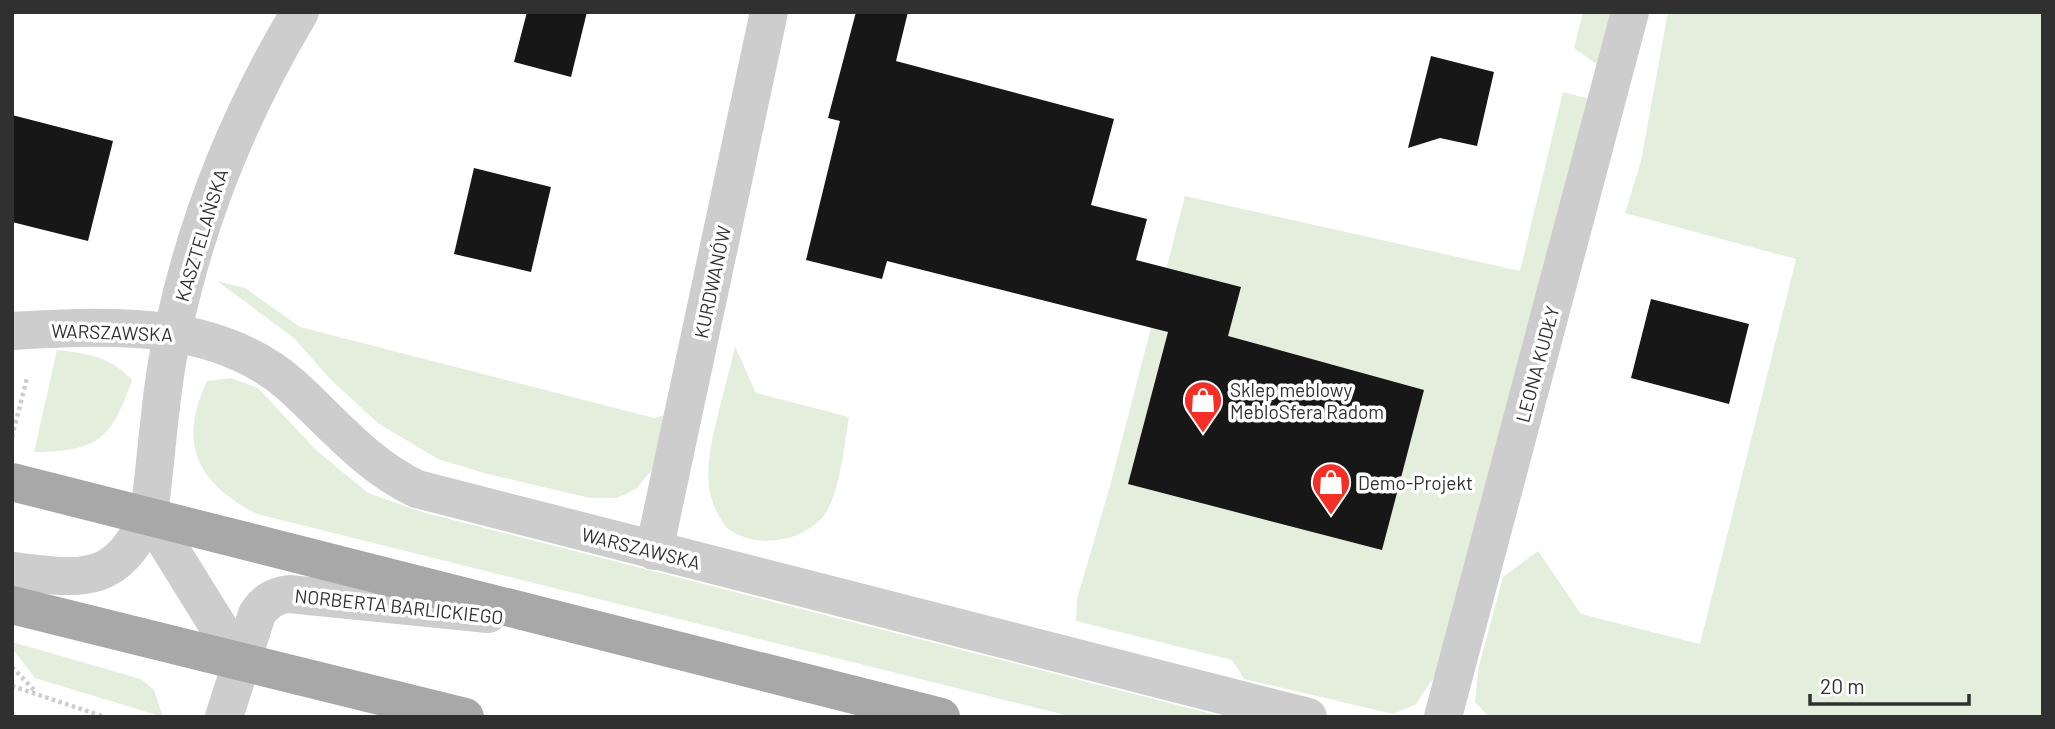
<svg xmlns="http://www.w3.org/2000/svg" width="2055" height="729" font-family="Barlow,sans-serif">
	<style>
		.green { fill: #e4eedd }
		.building { fill: #171717 }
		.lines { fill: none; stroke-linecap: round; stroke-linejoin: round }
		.path { stroke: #cdcdcd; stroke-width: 4.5; stroke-dasharray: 3.5 3.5; stroke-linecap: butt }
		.street { stroke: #cdcdcd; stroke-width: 38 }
		.primary { stroke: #a8a8a8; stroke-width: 38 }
		.labels { text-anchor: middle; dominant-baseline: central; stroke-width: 7; stroke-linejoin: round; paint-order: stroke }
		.street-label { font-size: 19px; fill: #303030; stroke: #fff }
		.poi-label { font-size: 19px; fill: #303030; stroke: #fff; text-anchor: start }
	</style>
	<rect width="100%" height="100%" fill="#fff"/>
	<g class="green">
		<path d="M 1583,12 L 1612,12 L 1598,65 L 1574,48 Z"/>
		<path d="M 1668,12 L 2043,12 L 2043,717 L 1489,717 L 1475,702 L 1479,666 L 1503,577 L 1538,551 L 1581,614 L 1700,644 L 1796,259 L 1625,213 L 1641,161 Z"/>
		<path d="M 1563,92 L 1590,99 L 1435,676 L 1415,705 L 1393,714 L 1244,679 L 1232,660 L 1076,621 L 1077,599 L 1110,486 L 1185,196 L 1520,271 Z"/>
		<path d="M 217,281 L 245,288 L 300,327 L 654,418 L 672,413 L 659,461 L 636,489 L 617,498 L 590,498 L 484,473 L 438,459 L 379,424 L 331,380 L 294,338 Z"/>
		<path d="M 735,346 L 756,393 L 849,417 C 844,445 840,499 821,519 C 799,542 759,548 731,531 C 721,525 711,501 709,489 C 704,448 727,387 735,346 Z"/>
		<path d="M 57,350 C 87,353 111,357 132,380 C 111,440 98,451 34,452 Z"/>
		<path d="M 230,378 L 258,388 L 316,450 L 368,493 L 422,512 L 1224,717 L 1073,717 L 257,514 C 198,483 177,446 207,381 Z"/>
		<path d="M 12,642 L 141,679 L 154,690 L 163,717 L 35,678 L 12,648 Z"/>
	</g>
	<g class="building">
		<path d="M 527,12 L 587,12 L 571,77 L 514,62 Z"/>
		<path d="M 856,12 L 908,12 L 896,61 L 1114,119 L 1091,205 L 1147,219 L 1136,260 L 1241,287 L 1228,336 L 1424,390 L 1382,550 L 1128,484 L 1168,332 L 887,261 L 882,279 L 806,260 L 840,121 L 828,118 Z"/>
		<path d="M 1431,56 L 1494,72 L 1477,146 L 1440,138 L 1408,148 Z"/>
		<path d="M 12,115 L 113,141 L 88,241 L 12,222 Z"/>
		<path d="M 474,168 L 551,187 L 531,272 L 454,254 Z"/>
		<path d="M 1651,299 L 1749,324 L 1729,404 L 1631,378 Z"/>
	</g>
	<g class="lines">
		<g class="path">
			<path d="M 12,437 L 27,378"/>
			<path d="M 12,667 L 36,692"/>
			<path d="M 12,686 L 105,717"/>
		</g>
		<g class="street">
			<path d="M 12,331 C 107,326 215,318 291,385 C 332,422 366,465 417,489 L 1308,717"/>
			<path d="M 149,515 L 241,663"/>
			<path d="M 654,551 L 769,12"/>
			<path d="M 12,571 C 83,579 115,587 149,515 C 157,454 160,391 173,331 C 197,217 240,112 300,12"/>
			<path d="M 224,717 L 257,614 C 266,601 274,596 289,594 L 488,614"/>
			<path d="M 1443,717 L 1630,12"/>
		</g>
		<g class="primary">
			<path d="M 12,482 L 941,717"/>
			<path d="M 12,605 L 465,717"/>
		</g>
	</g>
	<defs>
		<g id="shop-pin" transform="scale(2.0125)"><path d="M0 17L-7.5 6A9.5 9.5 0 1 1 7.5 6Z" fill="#f42f25" stroke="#fff"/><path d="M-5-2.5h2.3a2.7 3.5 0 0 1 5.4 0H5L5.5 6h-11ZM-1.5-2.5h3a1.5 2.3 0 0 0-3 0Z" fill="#fff"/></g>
	</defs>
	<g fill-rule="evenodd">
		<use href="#shop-pin" x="1203" y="400"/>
		<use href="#shop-pin" x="1331" y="482"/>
	</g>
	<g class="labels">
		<g class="street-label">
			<text transform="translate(201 235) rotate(-73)">KASZTELAŃSKA</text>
			<text transform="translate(712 282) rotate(-78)">KURDWANÓW</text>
			<text transform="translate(112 332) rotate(2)">WARSZAWSKA</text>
			<text transform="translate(1537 364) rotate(-75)">LEONA KUDŁY</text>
			<text transform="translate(641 548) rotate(14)">WARSZAWSKA</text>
			<text transform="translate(399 606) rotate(6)">NORBERTA BARLICKIEGO</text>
		</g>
		<g class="poi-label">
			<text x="1230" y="389">Sklep meblowy<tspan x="1230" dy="22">MebloSfera Radom</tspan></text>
			<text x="1358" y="482">Demo-Projekt</text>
		</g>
	</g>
	<rect width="2055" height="729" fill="none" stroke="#303030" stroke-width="28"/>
	<path d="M1810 694v10h159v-10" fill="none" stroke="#303030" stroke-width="3.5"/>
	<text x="1820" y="694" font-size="21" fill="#303030" stroke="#ffffff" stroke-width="5" paint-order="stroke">20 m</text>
</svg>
